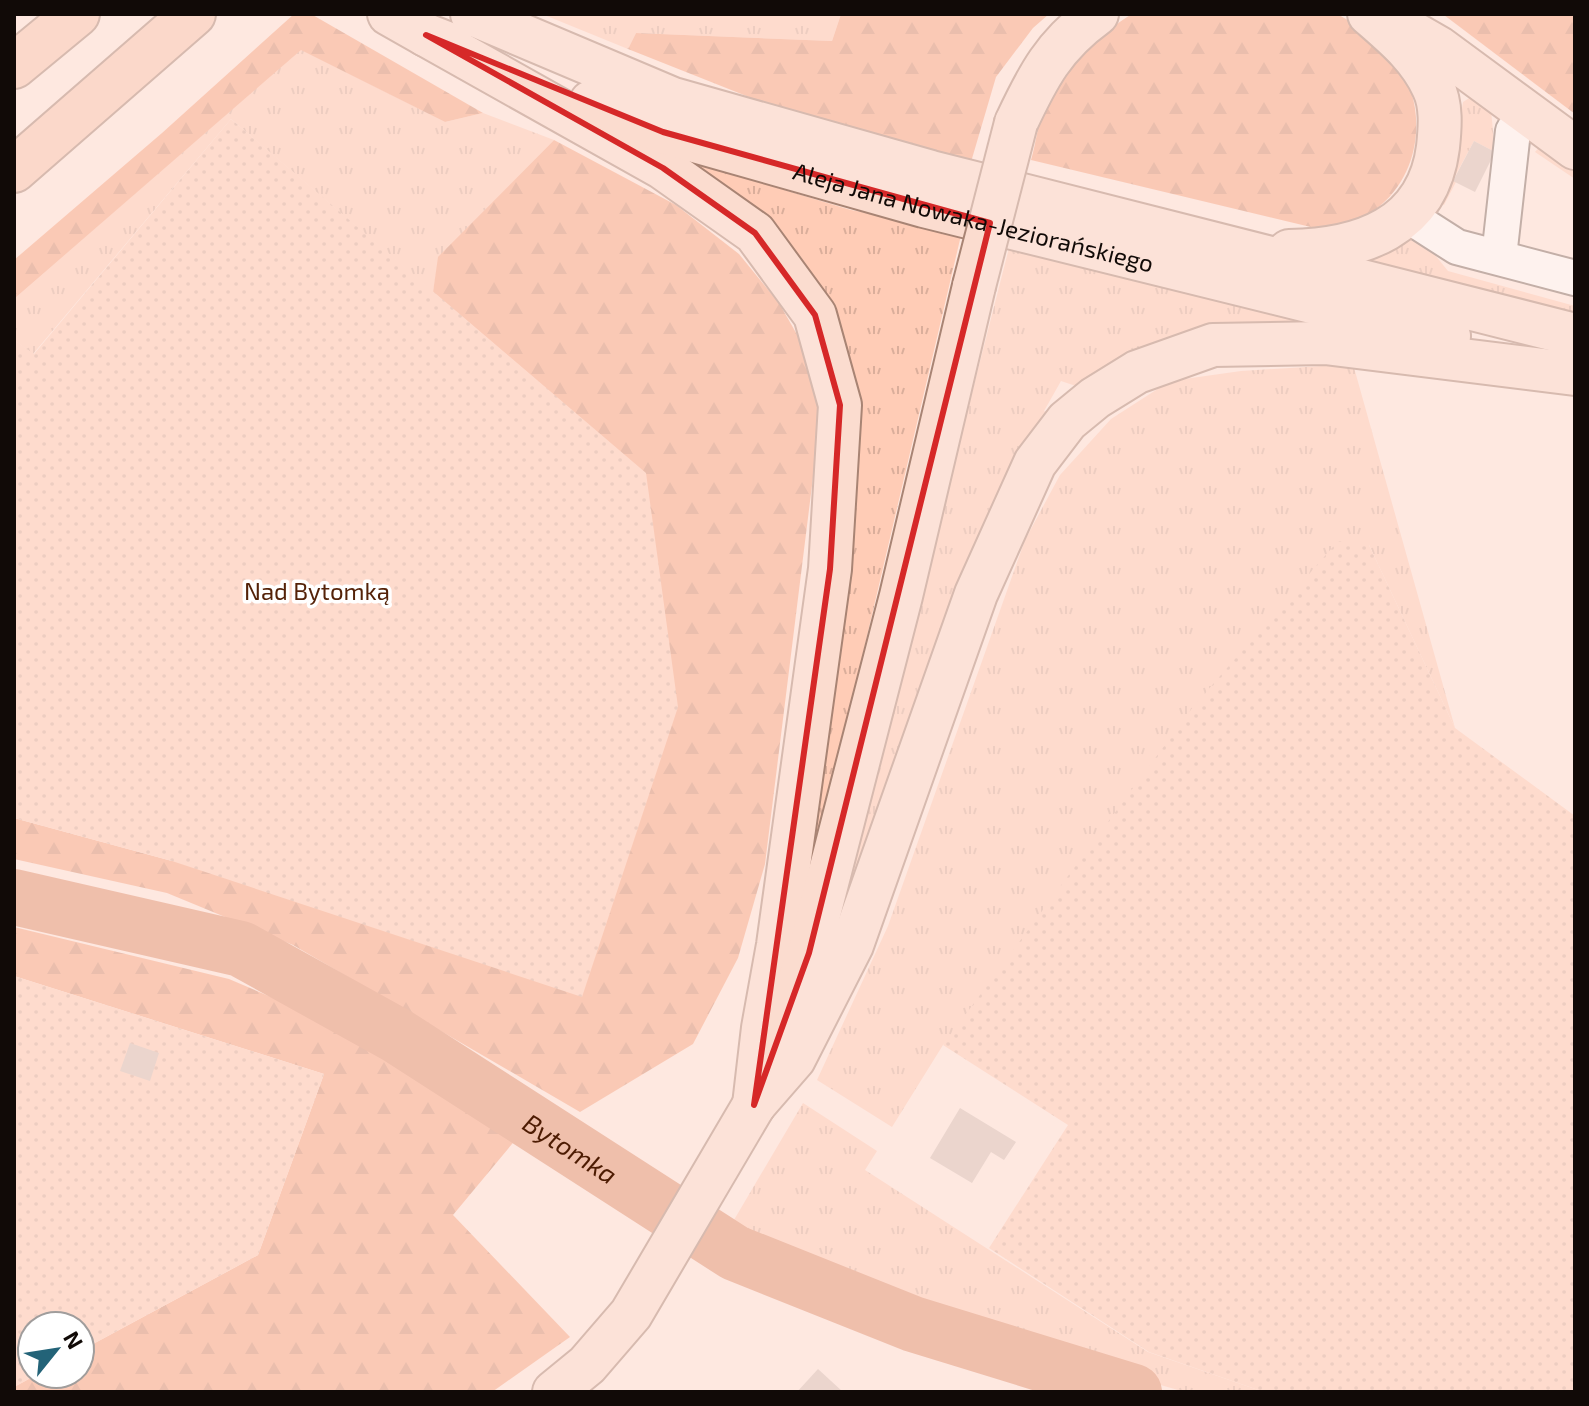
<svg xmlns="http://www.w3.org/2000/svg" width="1589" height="1406" font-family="'Exo 2',sans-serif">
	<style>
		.grass { fill: url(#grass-tufts) }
		.forest { fill: url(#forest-firs) }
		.park { fill: url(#park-dots) }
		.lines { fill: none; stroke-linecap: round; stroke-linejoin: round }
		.river { stroke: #de8e6c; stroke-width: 56 }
		.building { fill: #d4bfb6 }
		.minor-casing { stroke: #7d6a63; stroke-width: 38 }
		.major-casing { stroke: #a88474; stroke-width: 46 }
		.highway-casing { stroke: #a88474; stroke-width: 48 }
		.minor { stroke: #fff; stroke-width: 34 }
		.major { stroke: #fbdccf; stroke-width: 42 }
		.highway { stroke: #f9c5af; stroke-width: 44 }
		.major-bridge-casing { stroke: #a88474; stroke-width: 46; stroke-linecap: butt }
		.major-bridge { stroke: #fbdccf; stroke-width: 42 }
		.marked { fill: none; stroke: #d62828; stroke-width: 6; stroke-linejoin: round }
		.labels { text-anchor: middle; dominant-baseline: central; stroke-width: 7; stroke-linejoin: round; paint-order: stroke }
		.street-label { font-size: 24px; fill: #110a07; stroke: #fff }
		.park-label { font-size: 24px; fill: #542208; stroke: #fff }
		.water-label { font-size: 26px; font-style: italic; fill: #4d1b02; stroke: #fff }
	</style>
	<defs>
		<pattern id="grass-tufts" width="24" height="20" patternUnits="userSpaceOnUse" patternTransform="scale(2)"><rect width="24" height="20" fill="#ffccb6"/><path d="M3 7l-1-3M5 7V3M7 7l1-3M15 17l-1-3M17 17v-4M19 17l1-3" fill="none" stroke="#daae9b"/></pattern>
		<pattern id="forest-firs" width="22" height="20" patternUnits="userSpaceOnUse" patternTransform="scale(2)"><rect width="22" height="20" fill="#f7a582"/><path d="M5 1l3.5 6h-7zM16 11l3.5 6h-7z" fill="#d38d6f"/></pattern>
		<pattern id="park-dots" width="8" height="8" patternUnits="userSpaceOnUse" patternTransform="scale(2)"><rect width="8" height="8" fill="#ffccb6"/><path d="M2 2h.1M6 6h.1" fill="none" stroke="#daae9b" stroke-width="1.8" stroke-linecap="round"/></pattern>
	</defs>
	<rect width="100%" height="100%" fill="#fee8e0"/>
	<g class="grass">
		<path d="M 542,14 L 841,14 L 832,41 L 636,33 L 628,49 Z"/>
		<path d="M 301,49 L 445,122 L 483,113 L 554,140 L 439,257 L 433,292 L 231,119 L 33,354 L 14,340 L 14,299 Z"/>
		<path d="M 1471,97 L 1491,110 L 1495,152 L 1474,141 L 1453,180 L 1456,182 L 1444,205 L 1433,203 L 1457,139 L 1463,102 Z"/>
		<path d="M 1543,143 L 1575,165 L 1575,179 L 1535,152 Z"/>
		<path d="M 691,162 L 851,210 L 962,231 L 803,909 L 837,320 L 801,257 L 762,215 Z"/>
		<path d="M 1415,239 L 1431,250 L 1448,271 L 1575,306 L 1575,317 L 1355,262 L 1399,241 Z"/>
		<path d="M 1009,248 L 1309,322 L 1199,327 L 1128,354 L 1076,386 L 1061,381 L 1044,411 L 1048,413 L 839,924 L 869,796 Z"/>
		<path d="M 1353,364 L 1455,728 L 1369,545 L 943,1045 L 892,1127 L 817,1080 L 888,926 L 1025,540 L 1060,475 L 1111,419 L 1170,381 L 1241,371 Z"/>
		<path d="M 803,1103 L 877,1151 L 865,1170 L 1148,1352 L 1264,1392 L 1185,1392 L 913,1314 L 802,1262 L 731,1225 Z"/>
	</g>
	<g class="forest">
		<path d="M 294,14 L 311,14 L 483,113 L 445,122 L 301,50 L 14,299 L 14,260 L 162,133 Z"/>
		<path d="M 841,14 L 1049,14 L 1033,28 L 996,77 L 971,162 L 794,115 L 628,49 L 636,33 L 832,41 Z"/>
		<path d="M 1132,14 L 1337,14 C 1357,25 1381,41 1395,60 C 1429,105 1422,175 1376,209 C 1359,222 1339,226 1319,229 L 1031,160 C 1036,143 1038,122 1045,105 C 1058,74 1103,31 1132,14 Z"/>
		<path d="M 1444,14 L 1575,14 L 1575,114 L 1444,15 Z"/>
		<path d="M 554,140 L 676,205 L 739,254 L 779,303 L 807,352 L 821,413 L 765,864 L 738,958 L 693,1044 L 580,1112 L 293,945 L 167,893 L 14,859 L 14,818 L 172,861 L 646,474 L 433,292 L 438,257 Z"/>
		<path d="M 14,927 L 229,979 L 322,1019 L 517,1138 L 453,1215 L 570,1337 L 492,1392 L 14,1392 L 14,1387 L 38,1374 L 80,1374 L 80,1351 L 258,1255 L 324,1074 L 14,976 Z"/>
	</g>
	<g class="park">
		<path d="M 231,119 L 646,473 L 678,707 L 582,997 L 172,861 L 14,818 L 14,340 L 34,354 Z"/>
		<path d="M 1338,541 L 1369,545 L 1455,728 L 1575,816 L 1575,1392 L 1264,1392 L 1149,1352 L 989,1248 L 1068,1125 L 943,1045 L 1193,707 Z"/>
		<path d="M 14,976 L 324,1074 L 258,1255 L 80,1351 L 80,1326 L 32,1326 L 32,1374 L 38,1374 L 14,1387 Z"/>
	</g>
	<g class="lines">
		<path class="river" id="s1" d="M 14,897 L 241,949 L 396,1035 L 735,1253 L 913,1324 L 1134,1392"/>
	</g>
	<g class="building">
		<path d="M 1474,141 L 1495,152 L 1475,192 L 1453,181 Z"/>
		<path d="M 130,1043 L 159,1053 L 150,1081 L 120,1071 Z"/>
		<path d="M 960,1108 L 1016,1142 L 1004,1160 L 991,1152 L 972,1183 L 930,1158 Z"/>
		<path d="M 818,1369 L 843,1392 L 797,1392 Z"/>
	</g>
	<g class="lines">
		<g class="minor-casing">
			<g id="minor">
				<path d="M 1407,215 L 1457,247 L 1575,278"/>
				<path d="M 1499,257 L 1513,131 L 1526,113"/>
			</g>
		</g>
		<g class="major-casing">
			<g id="major">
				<path d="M 389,14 L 426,35 L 452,45"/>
				<path d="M 472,14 L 673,99 L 931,172 L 1575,335"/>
				<path d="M 1399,25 L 1439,48 L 1575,148"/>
				<path d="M 426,35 L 663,168 L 755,233 L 815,315 L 840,405 L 830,569 L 778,945 L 763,1028 L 754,1105"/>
				<path id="s2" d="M 591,102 L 663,132 L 924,206 L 1449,336"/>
				<path d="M 1016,123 C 1038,76 1054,45 1097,14"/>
				<path d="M 1289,251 C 1360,250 1428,228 1438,147 C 1440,128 1442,105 1433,87 C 1419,56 1394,36 1369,14"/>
				<path d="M 754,1105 L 794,1059 L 852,945 L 976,594 L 1035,463 L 1067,421 L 1095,398 L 1137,372 L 1213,345 L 1325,343 L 1575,374"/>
				<path d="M 554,1392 L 587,1365 L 631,1314 L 754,1105 L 809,953 L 901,596 L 974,286"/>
			</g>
		</g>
		<g class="highway-casing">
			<g id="highway">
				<path d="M 14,66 L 77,14"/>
				<path d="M 14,170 L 193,14"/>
			</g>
		</g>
		<use href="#minor" class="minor"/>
		<use href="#major" class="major"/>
		<use href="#highway" class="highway"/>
		<g class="major-bridge-casing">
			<path id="major-bridge" d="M 974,286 L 1016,123"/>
		</g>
		<use href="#major-bridge" class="major-bridge"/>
	</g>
	<path d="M0 0H1589V1406H0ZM 426,35 L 663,132 L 990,223 L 809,953 L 754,1105 L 830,569 L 840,405 L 815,315 L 755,233 L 663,168 Z" fill="#fee8e0" fill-opacity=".55" fill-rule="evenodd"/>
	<path class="marked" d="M 426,35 L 663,132 L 990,223 L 809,953 L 754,1105 L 830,569 L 840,405 L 815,315 L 755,233 L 663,168 Z"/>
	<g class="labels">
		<g class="street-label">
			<text stroke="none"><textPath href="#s2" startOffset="400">Aleja Jana Nowaka-Jeziorańskiego</textPath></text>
		</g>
		<g class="park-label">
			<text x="317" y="590">Nad Bytomką</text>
		</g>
		<g class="water-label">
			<text stroke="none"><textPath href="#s1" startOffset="618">Bytomka</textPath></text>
		</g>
	</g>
	<rect width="1589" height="1406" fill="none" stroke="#110a07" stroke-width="32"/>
	<g transform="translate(56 1350) rotate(60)"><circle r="38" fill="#ffffff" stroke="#a09d9c" stroke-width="2"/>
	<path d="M0-6L14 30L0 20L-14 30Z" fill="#236378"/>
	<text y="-12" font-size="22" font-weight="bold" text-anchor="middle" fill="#110a07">N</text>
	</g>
</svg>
